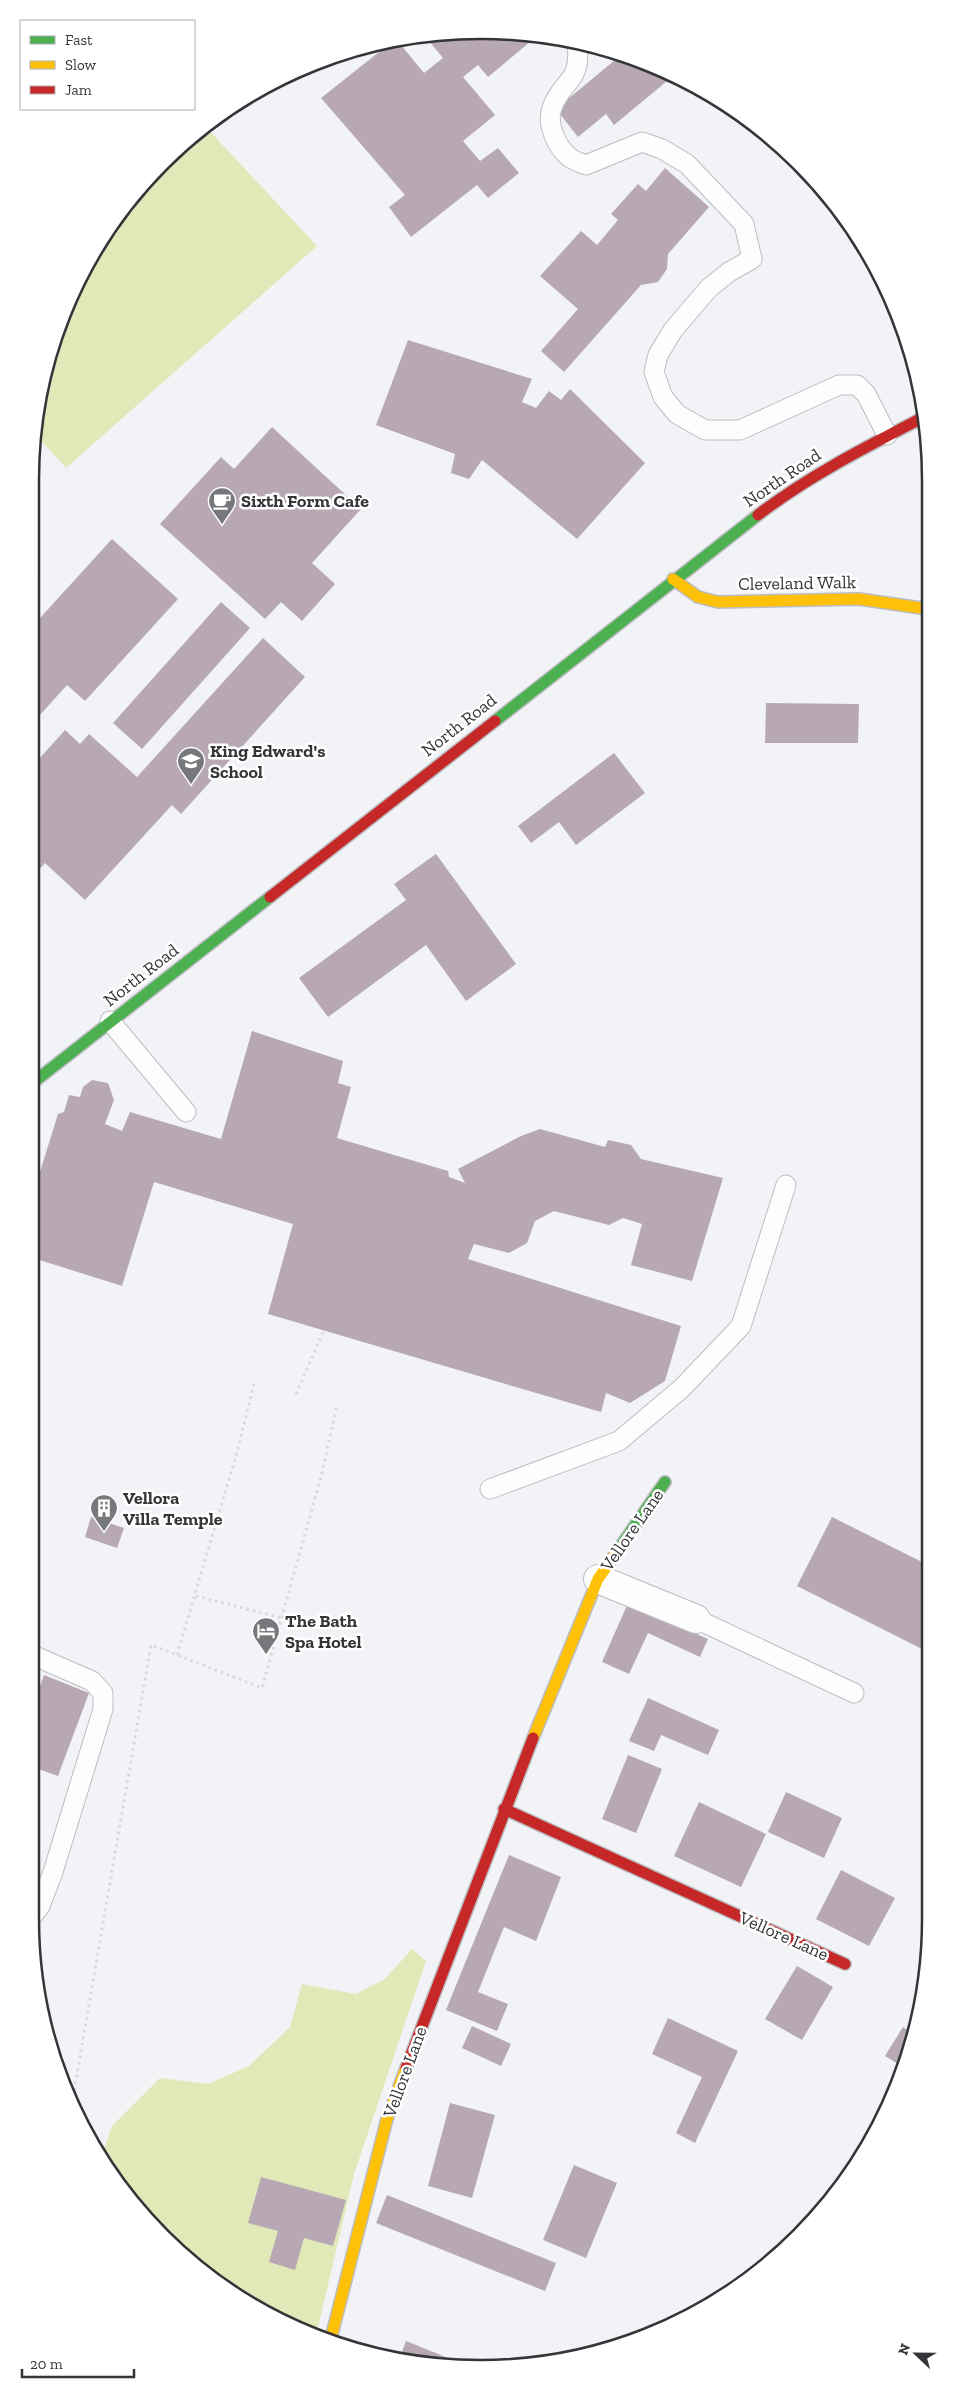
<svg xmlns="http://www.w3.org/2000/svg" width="961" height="2399" font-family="'Zilla Slab',serif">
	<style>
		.green { fill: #e1e9b9 }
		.building { fill: #b7a8b4 }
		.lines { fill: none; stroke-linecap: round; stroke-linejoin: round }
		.lane-casing { stroke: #bcbdc1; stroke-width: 21 }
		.street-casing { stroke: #bcbdc1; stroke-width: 30 }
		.fast-casing { stroke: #bcbdc1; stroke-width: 14 }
		.slow-casing { stroke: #bcbdc1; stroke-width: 14 }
		.jam-casing { stroke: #bcbdc1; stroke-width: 14 }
		.path { stroke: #d8d9d9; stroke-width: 3; stroke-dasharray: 2.5 4; stroke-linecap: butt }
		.lane { stroke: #fdfdfe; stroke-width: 19 }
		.street { stroke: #fdfdfe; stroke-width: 28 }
		.fast { stroke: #4caf50; stroke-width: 11 }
		.slow { stroke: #ffc107; stroke-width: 11 }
		.jam { stroke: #c62828; stroke-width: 11 }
		.labels { text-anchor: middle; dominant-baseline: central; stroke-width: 5; stroke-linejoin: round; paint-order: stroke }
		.street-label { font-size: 18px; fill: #343538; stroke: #fff }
		.poi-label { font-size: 18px; font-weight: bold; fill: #343538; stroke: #fff; text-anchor: start }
		.rim { fill: none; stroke: #343538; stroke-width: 2.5 }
	</style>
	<rect width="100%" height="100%" fill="#f2f3f7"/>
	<g class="green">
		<path d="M 204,125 L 317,246 L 66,468 L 37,436 L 54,336 L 90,256 L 142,184 Z"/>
		<path d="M 412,1949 L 426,1961 L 354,2174 L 316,2336 L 256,2309 L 142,2215 L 101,2158 L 112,2126 L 160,2078 L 208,2084 L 249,2066 L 290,2027 L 302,1984 L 356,1994 L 385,1979 Z"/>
	</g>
	<g class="building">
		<path d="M 451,31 L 532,34 L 536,37 L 488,77 L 478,65 L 463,77 L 495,115 L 463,141 L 480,161 L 498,148 L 519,173 L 488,198 L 477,185 L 411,237 L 389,207 L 405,195 L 321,98 L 393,41 L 397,40 L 424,73 L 443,58 L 424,35 Z"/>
		<path d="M 606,50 L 625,54 L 672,77 L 614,125 L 606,114 L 578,137 L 556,109 L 615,60 Z"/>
		<path d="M 665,168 L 709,207 L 668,254 L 667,269 L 658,282 L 641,285 L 564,372 L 541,351 L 578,309 L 540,276 L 581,231 L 597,245 L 618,220 L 611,214 L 638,184 L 646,191 Z"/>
		<path d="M 408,340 L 532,379 L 522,402 L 536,408 L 549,391 L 561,400 L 570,389 L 645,463 L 577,539 L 482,460 L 469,479 L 451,473 L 455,454 L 376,425 Z"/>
		<path d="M 272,427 L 361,509 L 312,563 L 335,584 L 302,621 L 281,602 L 265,619 L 160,524 L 221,457 L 234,469 Z"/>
		<path d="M 112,539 L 178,599 L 85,701 L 67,685 L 30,726 L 30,629 Z"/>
		<path d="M 221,602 L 250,628 L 142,749 L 113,723 Z"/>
		<path d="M 263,638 L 305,677 L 181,814 L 172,805 L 85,900 L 45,863 L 36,873 L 30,868 L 30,769 L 65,730 L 80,744 L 89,734 L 137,777 Z"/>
		<path d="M 766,703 L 859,704 L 858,743 L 765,743 Z"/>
		<path d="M 614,753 L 645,793 L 576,845 L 559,822 L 531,843 L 518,826 Z"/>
		<path d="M 436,854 L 516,964 L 466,1001 L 426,945 L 328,1017 L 299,978 L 406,900 L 394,884 Z"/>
		<path d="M 252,1031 L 343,1061 L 338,1083 L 351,1087 L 337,1138 L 448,1171 L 449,1177 L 465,1183 L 458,1169 L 521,1136 L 540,1129 L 605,1147 L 608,1140 L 631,1145 L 641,1159 L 723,1178 L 692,1281 L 631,1265 L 642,1224 L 623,1218 L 609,1225 L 554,1211 L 535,1221 L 527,1243 L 509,1253 L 474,1244 L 468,1259 L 681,1326 L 665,1381 L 630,1403 L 606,1393 L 601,1412 L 268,1314 L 293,1224 L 154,1182 L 122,1286 L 30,1257 L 30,1204 L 58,1114 L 64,1112 L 69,1095 L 80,1097 L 83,1087 L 92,1080 L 108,1083 L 114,1100 L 105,1124 L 122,1131 L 130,1112 L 221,1139 Z"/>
		<path d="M 91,1517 L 124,1528 L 117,1548 L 85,1537 Z"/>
		<path d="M 832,1517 L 930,1566 L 930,1653 L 797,1586 Z"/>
		<path d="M 628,1603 L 708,1639 L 700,1657 L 648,1633 L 629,1674 L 602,1662 Z"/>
		<path d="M 44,1675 L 89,1693 L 58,1776 L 30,1766 L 30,1688 L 38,1692 Z"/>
		<path d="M 648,1698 L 719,1730 L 708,1755 L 661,1735 L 654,1751 L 629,1741 Z"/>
		<path d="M 628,1755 L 662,1769 L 636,1833 L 602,1819 Z"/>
		<path d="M 786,1792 L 842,1818 L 824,1858 L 768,1832 Z"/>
		<path d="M 699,1802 L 766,1834 L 741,1887 L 674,1856 Z"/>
		<path d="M 509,1855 L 561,1877 L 536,1941 L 504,1927 L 478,1992 L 508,2004 L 497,2031 L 446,2010 Z"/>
		<path d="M 841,1870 L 895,1898 L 869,1946 L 816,1919 Z"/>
		<path d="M 797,1966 L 833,1987 L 802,2040 L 765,2019 Z"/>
		<path d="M 668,2018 L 738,2051 L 695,2143 L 676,2133 L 702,2077 L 652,2054 Z"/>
		<path d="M 472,2026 L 511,2044 L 501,2066 L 462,2048 Z"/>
		<path d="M 903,2027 L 912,2033 L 905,2068 L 885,2056 Z"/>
		<path d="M 450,2103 L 495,2115 L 472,2198 L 428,2186 Z"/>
		<path d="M 574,2165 L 617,2183 L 586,2258 L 543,2240 Z"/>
		<path d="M 261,2177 L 346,2200 L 333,2246 L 304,2238 L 295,2270 L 269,2262 L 278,2231 L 248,2223 Z"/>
		<path d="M 387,2195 L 556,2263 L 545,2291 L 376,2223 Z"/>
		<path d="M 406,2341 L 463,2364 L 421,2365 L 399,2360 Z"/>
	</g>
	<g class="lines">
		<g class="lane-casing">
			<g id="lane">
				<path d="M 577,43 C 582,84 562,79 552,108 C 546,124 557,147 569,157 C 574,161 581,163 586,165 L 642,142 L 662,149 L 687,164 L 744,224 L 752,259 L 729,272 L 709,288 L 673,330 L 658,355 L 654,372 L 663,397 L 677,414 L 705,430 L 740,430 L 839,385 L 857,385 L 866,394 L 887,435"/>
				<path d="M 110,1021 L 186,1112"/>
				<path d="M 490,1489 L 619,1441 L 682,1388 L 741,1326 L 786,1185"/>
				<path d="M 696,1619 L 854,1693"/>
				<path d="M 30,1654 L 92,1681 L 103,1693 L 103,1709 L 53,1872 L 40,1906 L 30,1919"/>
			</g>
		</g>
		<g class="street-casing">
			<path id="street" d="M 598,1579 L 696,1619"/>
		</g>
		<g class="fast-casing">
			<g id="fast">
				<path d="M 495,721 L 758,515"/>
				<path d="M 30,1085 L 270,897"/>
				<path d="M 616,1553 L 665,1482"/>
			</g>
		</g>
		<g class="slow-casing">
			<g id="slow">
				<path d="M 673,579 L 698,597 L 718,602 L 859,599 L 928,609"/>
				<path d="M 533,1738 L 598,1579 L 616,1553"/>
				<path d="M 330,2342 L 387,2119 L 406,2068"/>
			</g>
		</g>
		<g class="jam-casing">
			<g id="jam">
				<path d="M 758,515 C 810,475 868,446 926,416"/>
				<path d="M 270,897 L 495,721"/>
				<path d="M 504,1809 L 845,1964"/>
				<path d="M 406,2068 L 533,1738"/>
			</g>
		</g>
		<g class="path">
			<path d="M 296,1394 L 324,1330"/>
			<path d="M 196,1596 L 282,1618"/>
			<path d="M 177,1655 L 237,1452 L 254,1384"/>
			<path d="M 72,2103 L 151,1645 L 262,1688 L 321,1477 L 337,1405"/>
		</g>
		<use href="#lane" class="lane"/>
		<use href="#street" class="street"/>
		<use href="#fast" class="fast"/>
		<use href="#slow" class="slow"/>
		<use href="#jam" class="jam"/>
	</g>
	<defs>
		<g id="cafe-pin" transform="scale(1.4375)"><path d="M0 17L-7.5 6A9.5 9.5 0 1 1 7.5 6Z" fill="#76787b" stroke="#fff"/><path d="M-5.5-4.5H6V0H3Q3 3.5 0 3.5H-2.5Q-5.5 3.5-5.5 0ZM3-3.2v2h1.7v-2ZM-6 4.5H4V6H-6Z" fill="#fff"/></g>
		<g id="school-pin" transform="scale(1.4375)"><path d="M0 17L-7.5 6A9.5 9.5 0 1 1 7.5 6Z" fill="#76787b" stroke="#fff"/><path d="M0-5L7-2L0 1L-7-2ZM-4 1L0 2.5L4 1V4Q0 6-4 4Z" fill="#fff"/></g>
		<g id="building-pin" transform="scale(1.4375)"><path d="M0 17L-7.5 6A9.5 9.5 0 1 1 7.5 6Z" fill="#76787b" stroke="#fff"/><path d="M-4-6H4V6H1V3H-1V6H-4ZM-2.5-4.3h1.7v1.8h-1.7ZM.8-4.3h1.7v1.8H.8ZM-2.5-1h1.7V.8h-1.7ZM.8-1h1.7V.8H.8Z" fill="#fff"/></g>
		<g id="hotel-pin" transform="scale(1.4375)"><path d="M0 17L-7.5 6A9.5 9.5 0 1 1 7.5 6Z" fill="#76787b" stroke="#fff"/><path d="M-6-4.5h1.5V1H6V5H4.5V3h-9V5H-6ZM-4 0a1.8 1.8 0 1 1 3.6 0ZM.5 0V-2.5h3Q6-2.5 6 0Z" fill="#fff"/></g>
	</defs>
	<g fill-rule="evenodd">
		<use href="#cafe-pin" x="222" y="501"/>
		<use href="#school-pin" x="191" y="761"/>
		<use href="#building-pin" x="104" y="1508"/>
		<use href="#hotel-pin" x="266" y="1631"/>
	</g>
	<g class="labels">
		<g class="street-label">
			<text transform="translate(782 478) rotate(-34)">North Road</text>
			<text transform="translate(797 583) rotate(-1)">Cleveland Walk</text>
			<text transform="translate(459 725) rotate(-38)">North Road</text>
			<text transform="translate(141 975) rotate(-38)">North Road</text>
			<text transform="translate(632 1530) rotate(-55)">Vellore Lane</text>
			<text transform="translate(784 1936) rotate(24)">Vellore Lane</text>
			<text transform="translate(405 2072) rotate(-70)">Vellore Lane</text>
		</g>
		<g class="poi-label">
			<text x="241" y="501">Sixth Form Cafe</text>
			<text x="210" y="751">King Edward's<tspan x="210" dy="21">School</tspan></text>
			<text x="123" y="1498">Vellora<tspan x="123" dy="21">Villa Temple</tspan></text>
			<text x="285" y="1621">The Bath<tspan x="285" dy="21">Spa Hotel</tspan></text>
		</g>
	</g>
	<path d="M0 0H961V2399H0ZM480 39H481A441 441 0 0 1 922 480V1919A441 441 0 0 1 481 2360H480A441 441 0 0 1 39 1919V480A441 441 0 0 1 480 39Z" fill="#fff" fill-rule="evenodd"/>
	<path class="rim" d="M480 39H481A441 441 0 0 1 922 480V1919A441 441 0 0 1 481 2360H480A441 441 0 0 1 39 1919V480A441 441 0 0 1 480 39Z"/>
	<rect x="20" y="20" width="175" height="90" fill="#ffffff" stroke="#aeaeaf"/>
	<rect x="30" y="36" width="25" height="8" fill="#4caf50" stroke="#aeaeaf"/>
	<text x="65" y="45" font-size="15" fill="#343538">Fast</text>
	<rect x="30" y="61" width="25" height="8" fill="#ffc107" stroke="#aeaeaf"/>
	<text x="65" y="70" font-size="15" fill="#343538">Slow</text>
	<rect x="30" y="86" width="25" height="8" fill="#c62828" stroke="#aeaeaf"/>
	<text x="65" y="95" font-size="15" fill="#343538">Jam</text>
	<g transform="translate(916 2354) rotate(292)" stroke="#ffffff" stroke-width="4" paint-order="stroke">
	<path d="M0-4L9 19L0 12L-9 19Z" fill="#343538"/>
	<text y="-8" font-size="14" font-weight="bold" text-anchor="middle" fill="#343538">N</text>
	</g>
	<path d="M22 2369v8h112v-8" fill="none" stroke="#343538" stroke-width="2.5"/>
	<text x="30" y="2369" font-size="15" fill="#343538" stroke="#ffffff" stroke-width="4" paint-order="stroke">20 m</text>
</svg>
